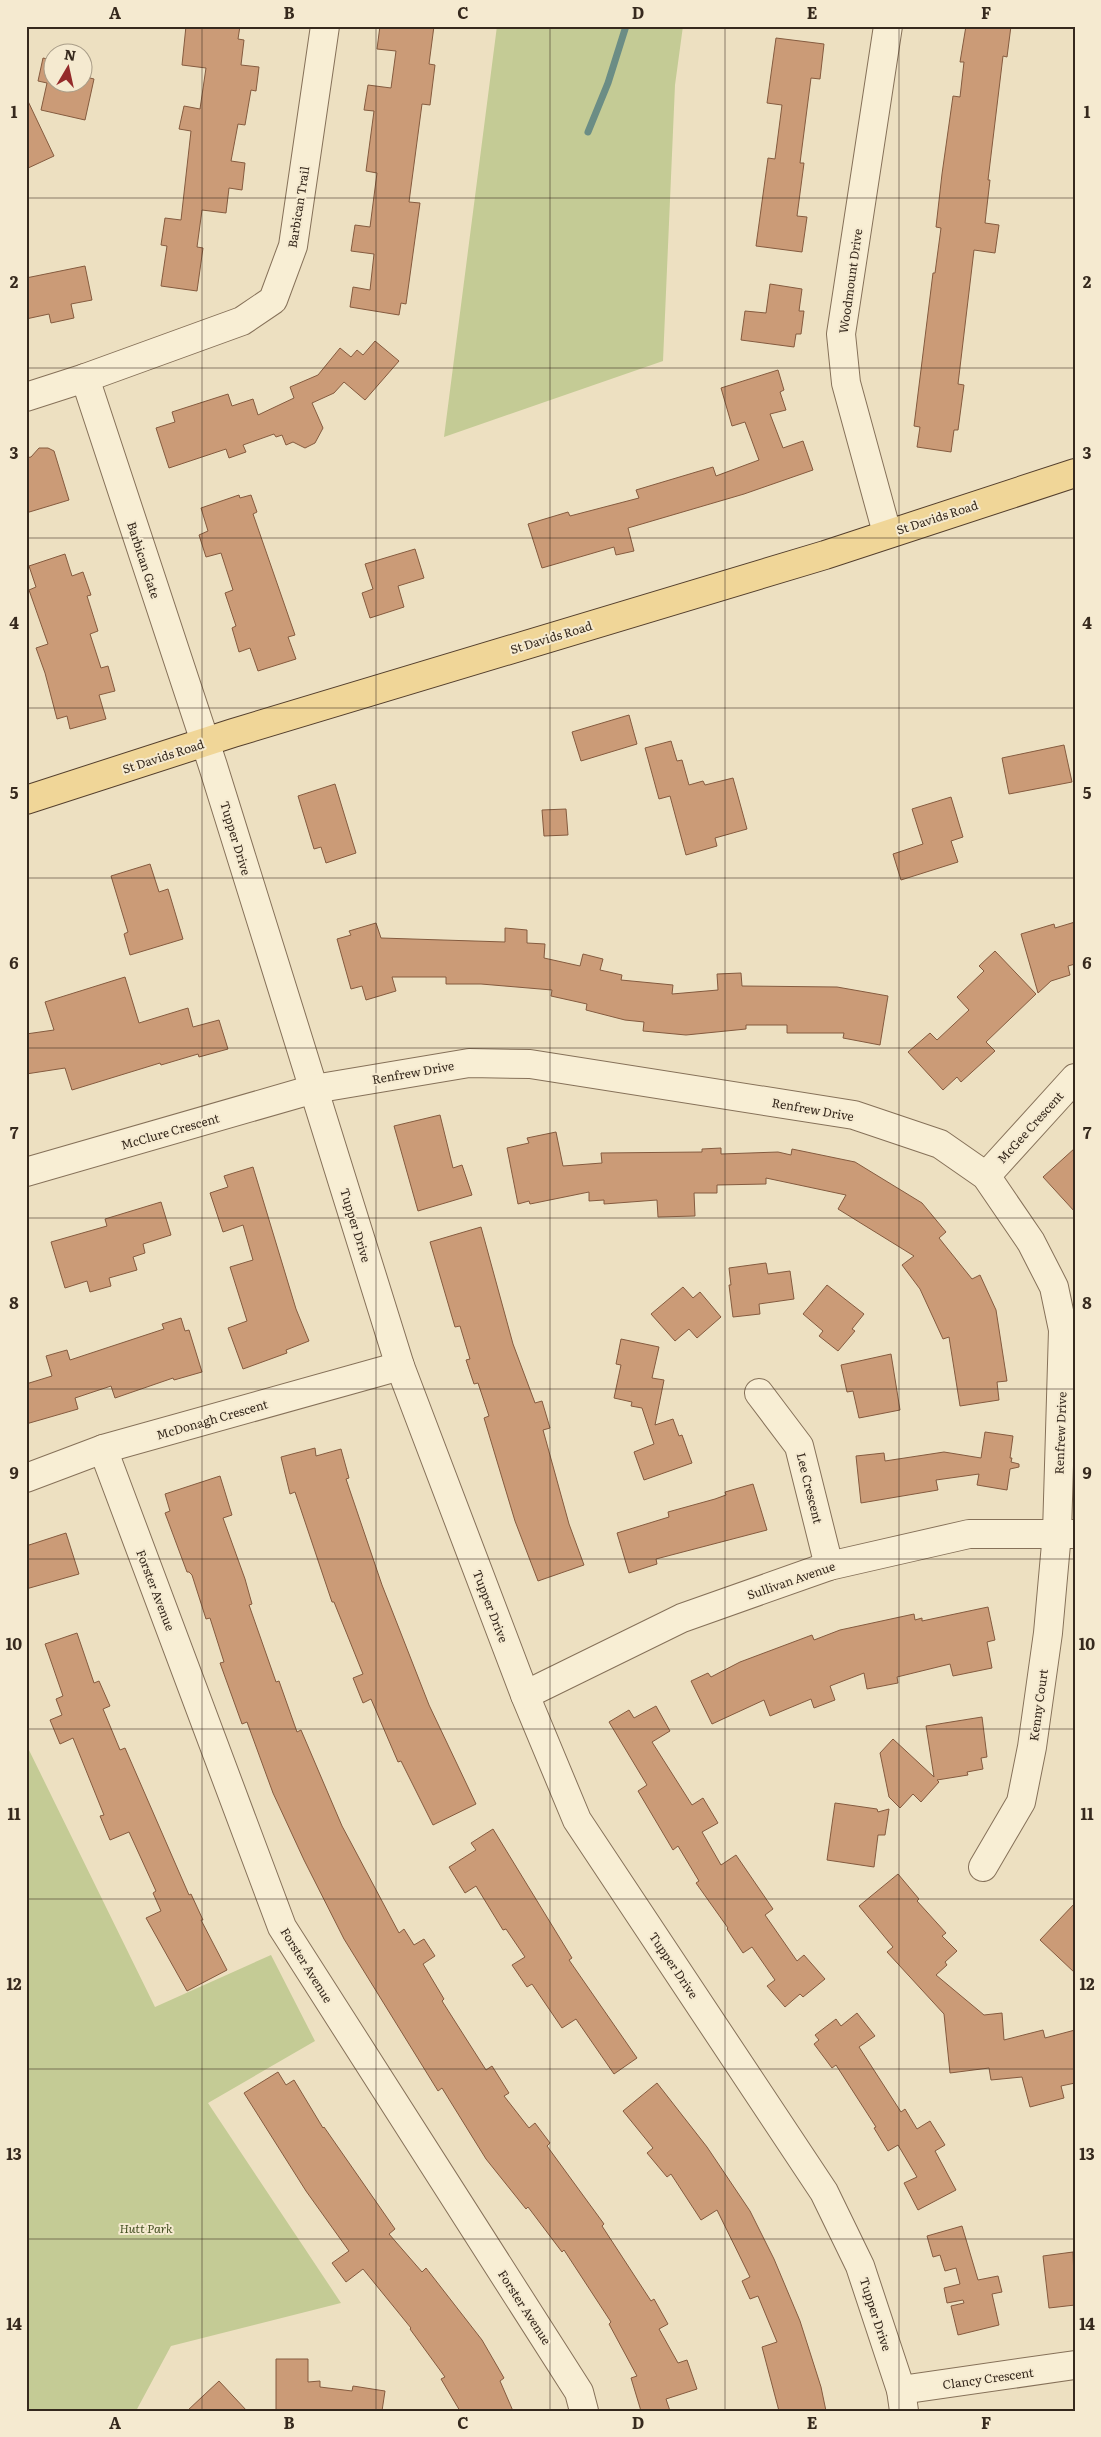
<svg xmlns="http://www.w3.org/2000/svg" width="1101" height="2437" font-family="Literata,serif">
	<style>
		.green { fill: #c4cb95 }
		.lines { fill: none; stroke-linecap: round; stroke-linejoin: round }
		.stream { stroke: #6b8d85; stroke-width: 7 }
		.building { fill: #cb9b77; stroke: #855b3f }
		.minor-casing { stroke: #867159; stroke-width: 30 }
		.major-casing { stroke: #543f2d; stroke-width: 30 }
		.minor { stroke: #f8eed4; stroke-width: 28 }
		.major { stroke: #f0d698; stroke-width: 28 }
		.grid { fill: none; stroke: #36291d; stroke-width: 1; stroke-opacity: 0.55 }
		.labels { text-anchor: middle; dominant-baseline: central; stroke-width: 4; stroke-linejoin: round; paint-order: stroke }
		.street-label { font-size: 12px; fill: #36291d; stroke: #f5ead0 }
		.park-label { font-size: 12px; font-style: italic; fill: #465224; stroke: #f5ead0 }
		.neatline { fill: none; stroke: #36291d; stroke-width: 2 }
		.grid-label { font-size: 16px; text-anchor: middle; font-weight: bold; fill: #36291d }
	</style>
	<rect width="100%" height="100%" fill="#ede0c1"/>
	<g class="green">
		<path d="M 497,26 L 683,26 L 675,85 L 663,361 L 444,437 Z"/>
		<path d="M 26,1744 L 155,2007 L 271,1955 L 315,2041 L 208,2103 L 341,2303 L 171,2346 L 136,2411 L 26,2411 Z"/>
	</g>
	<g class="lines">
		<path class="stream" d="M 588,132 L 608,83 L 626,26"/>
	</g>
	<g class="building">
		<path d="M 186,26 L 240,26 L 238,39 L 244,40 L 241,65 L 259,67 L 256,91 L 251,90 L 245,125 L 238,124 L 231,161 L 245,163 L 242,190 L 229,188 L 226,213 L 202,210 L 197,247 L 203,248 L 197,291 L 161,286 L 167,246 L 161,245 L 165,218 L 181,220 L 191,131 L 179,129 L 184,106 L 200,109 L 206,68 L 182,65 Z"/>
		<path d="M 380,26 L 434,26 L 429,64 L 435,65 L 430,105 L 422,104 L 409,202 L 420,203 L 406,304 L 401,303 L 399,315 L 350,307 L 353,287 L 370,290 L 374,254 L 351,251 L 355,225 L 370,227 L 377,173 L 366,171 L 374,111 L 364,110 L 368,85 L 391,88 L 396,51 L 377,49 Z"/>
		<path d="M 966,26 L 1011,26 L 1007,57 L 1003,56 L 988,180 L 990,180 L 985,223 L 999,225 L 995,253 L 974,250 L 958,384 L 964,385 L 958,430 L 954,430 L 951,452 L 917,447 L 920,427 L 914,426 L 933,273 L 935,273 L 941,228 L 936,227 L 942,174 L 953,96 L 960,97 L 964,62 L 960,62 Z"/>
		<path d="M 776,38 L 824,44 L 820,79 L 811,78 L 800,163 L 804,163 L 797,216 L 807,217 L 802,252 L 756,246 L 768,158 L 775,159 L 782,105 L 767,103 Z"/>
		<path d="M 43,58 L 52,60 L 52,82 L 82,82 L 82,76 L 94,79 L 85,120 L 41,110 L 47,83 L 38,81 Z"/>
		<path d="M 26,97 L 54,156 L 26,169 Z"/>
		<path d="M 85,266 L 92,300 L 71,304 L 74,318 L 51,323 L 49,314 L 26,319 L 26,278 Z"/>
		<path d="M 770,284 L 802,289 L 799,311 L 804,311 L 801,334 L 796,334 L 794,347 L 741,340 L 745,311 L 766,313 Z"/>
		<path d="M 375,341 L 399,361 L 365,400 L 344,382 L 334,393 L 312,403 L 323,428 L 315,443 L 305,448 L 293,442 L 286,445 L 282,435 L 276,437 L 274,434 L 243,445 L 246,452 L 229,458 L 226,449 L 169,468 L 156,428 L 175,422 L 172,412 L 228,394 L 232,406 L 253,399 L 258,415 L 294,398 L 290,387 L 318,375 L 340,348 L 351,357 L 357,350 L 363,355 Z"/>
		<path d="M 778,370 L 784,390 L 780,392 L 786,410 L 770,414 L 783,448 L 803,441 L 813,470 L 744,494 L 628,528 L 634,551 L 616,555 L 614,547 L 542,568 L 528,524 L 568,512 L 570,516 L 639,498 L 636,490 L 713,467 L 716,476 L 759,460 L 745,422 L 732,426 L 721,388 Z"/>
		<path d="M 39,448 L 48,448 L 54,451 L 69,500 L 26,513 L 26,458 L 31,457 Z"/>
		<path d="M 239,495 L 240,498 L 251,495 L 257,512 L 253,514 L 295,635 L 288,637 L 296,659 L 258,671 L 250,648 L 239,652 L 232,628 L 236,626 L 225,593 L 233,590 L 221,553 L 206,557 L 199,535 L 208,531 L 201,508 Z"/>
		<path d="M 415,549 L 424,578 L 398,586 L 404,607 L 370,618 L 362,593 L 373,589 L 365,564 Z"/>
		<path d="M 65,554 L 72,576 L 83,572 L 91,595 L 87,596 L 98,631 L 90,634 L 101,668 L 108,666 L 115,691 L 99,695 L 106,719 L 70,729 L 67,716 L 57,719 L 45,673 L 36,648 L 48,644 L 29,590 L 36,587 L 29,566 Z"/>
		<path d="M 629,715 L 637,744 L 581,761 L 572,732 Z"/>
		<path d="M 671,741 L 677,761 L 682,760 L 689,785 L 703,781 L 705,785 L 733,778 L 747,829 L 715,838 L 717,846 L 686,855 L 670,796 L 659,799 L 645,748 Z"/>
		<path d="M 1064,745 L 1072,782 L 1009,794 L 1002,758 Z"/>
		<path d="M 335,784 L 356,853 L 326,863 L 321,847 L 314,849 L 298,796 Z"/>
		<path d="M 951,797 L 963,837 L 951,841 L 958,862 L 901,880 L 893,854 L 923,844 L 912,809 Z"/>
		<path d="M 566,809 L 568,835 L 544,836 L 542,810 Z"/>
		<path d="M 150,864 L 159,892 L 168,889 L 183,939 L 130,955 L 124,934 L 128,932 L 111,876 Z"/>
		<path d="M 1075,922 L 1075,964 L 1068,966 L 1070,975 L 1051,981 L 1038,993 L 1021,934 L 1054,924 L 1055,928 Z"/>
		<path d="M 376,923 L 381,938 L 505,942 L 505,928 L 527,930 L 527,943 L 545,944 L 544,958 L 580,966 L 583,954 L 603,959 L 600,970 L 622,975 L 621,980 L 673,985 L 672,994 L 718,990 L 717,974 L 741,973 L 742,986 L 837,987 L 888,996 L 880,1045 L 843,1038 L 844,1033 L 787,1033 L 787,1025 L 746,1025 L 746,1029 L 686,1035 L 643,1031 L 644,1022 L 625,1020 L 586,1010 L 587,1004 L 551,996 L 552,990 L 481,984 L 446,984 L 446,977 L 392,977 L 396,991 L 366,1000 L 362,986 L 351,989 L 337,939 L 351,935 L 349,931 Z"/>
		<path d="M 995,951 L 1036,994 L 986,1042 L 995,1051 L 961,1082 L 957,1077 L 943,1090 L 908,1052 L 930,1033 L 937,1040 L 969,1010 L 957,997 L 984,971 L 979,966 Z"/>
		<path d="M 125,977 L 139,1023 L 188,1008 L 193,1027 L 219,1020 L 228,1049 L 199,1057 L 198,1054 L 161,1065 L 160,1063 L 72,1090 L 65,1068 L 26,1074 L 26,1034 L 54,1030 L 45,1002 Z"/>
		<path d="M 440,1115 L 453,1168 L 462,1165 L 472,1195 L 418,1211 L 394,1126 Z"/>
		<path d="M 556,1132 L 563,1166 L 602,1163 L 601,1153 L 702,1152 L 702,1149 L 721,1148 L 721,1154 L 778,1152 L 791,1155 L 792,1149 L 855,1162 L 922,1203 L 946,1232 L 939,1238 L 972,1279 L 980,1275 L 996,1310 L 1007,1381 L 997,1382 L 999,1400 L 960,1406 L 949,1337 L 943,1339 L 920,1289 L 902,1265 L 914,1256 L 838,1209 L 846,1195 L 766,1178 L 766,1184 L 717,1185 L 717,1193 L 694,1193 L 695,1216 L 658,1217 L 657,1200 L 604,1204 L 604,1200 L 589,1201 L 589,1192 L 530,1204 L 529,1201 L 518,1204 L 507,1148 L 529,1143 L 527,1138 Z"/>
		<path d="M 1075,1148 L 1075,1212 L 1043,1177 Z"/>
		<path d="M 253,1167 L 296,1309 L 309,1341 L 286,1350 L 287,1353 L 243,1369 L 228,1328 L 247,1321 L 230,1267 L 253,1260 L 243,1225 L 223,1232 L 210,1193 L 228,1187 L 224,1176 Z"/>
		<path d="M 161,1202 L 171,1235 L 143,1244 L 145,1253 L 133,1257 L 137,1270 L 109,1278 L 111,1286 L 90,1292 L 87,1281 L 65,1288 L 51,1242 L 107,1226 L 105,1219 Z"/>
		<path d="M 481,1227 L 513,1344 L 535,1403 L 542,1401 L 550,1428 L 543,1430 L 569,1524 L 584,1565 L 538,1581 L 515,1521 L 484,1418 L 489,1416 L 478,1383 L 474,1384 L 466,1360 L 470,1359 L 460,1326 L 455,1327 L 430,1242 Z"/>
		<path d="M 766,1263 L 768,1274 L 790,1271 L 794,1299 L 759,1304 L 760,1314 L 733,1317 L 729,1285 L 731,1285 L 729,1268 Z"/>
		<path d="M 827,1285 L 864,1314 L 852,1329 L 855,1331 L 838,1351 L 819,1336 L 823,1331 L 803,1314 Z"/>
		<path d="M 683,1287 L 693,1298 L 700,1292 L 721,1317 L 697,1338 L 689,1329 L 675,1341 L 651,1314 Z"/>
		<path d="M 181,1318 L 185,1331 L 189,1330 L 202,1372 L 174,1380 L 173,1378 L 115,1398 L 111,1386 L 75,1398 L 78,1409 L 26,1424 L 26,1384 L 52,1376 L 46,1356 L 67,1350 L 70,1360 L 164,1329 L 162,1324 Z"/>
		<path d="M 621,1339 L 659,1347 L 652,1378 L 664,1380 L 655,1425 L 673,1419 L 679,1436 L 682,1435 L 692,1463 L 644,1480 L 634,1452 L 654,1444 L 642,1408 L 631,1406 L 632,1402 L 614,1398 L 621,1365 L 616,1364 Z"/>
		<path d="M 891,1354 L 900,1410 L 859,1418 L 853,1391 L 847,1392 L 841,1365 Z"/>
		<path d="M 985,1432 L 1013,1436 L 1010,1458 L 1012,1458 L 1011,1462 L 1019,1464 L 1019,1467 L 1010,1469 L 1007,1490 L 977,1485 L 979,1474 L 936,1480 L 938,1490 L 861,1503 L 856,1456 L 884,1453 L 885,1461 L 944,1452 L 981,1458 Z"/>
		<path d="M 315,1448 L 316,1456 L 341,1449 L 349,1478 L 346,1479 L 382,1585 L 429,1705 L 476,1804 L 433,1825 L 401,1761 L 398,1762 L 371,1699 L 363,1703 L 353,1678 L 363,1674 L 334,1602 L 332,1602 L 295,1492 L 290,1494 L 281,1457 Z"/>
		<path d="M 220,1476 L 232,1515 L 223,1518 L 245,1579 L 252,1604 L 249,1605 L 276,1682 L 279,1681 L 297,1732 L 301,1730 L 342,1826 L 399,1933 L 404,1929 L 414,1945 L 424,1939 L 435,1956 L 423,1964 L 444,1999 L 442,2001 L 486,2070 L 492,2066 L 509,2093 L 504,2096 L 529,2128 L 535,2123 L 550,2143 L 547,2146 L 604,2224 L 602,2226 L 651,2301 L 654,2299 L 668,2324 L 659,2329 L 678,2363 L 687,2360 L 697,2389 L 666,2399 L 670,2411 L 641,2411 L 631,2378 L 637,2376 L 609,2324 L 611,2322 L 564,2250 L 562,2252 L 528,2207 L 526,2209 L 486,2159 L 442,2088 L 438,2091 L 344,1939 L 304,1860 L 273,1793 L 247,1722 L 242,1724 L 220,1663 L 224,1662 L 210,1618 L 206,1619 L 192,1575 L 189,1572 L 187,1572 L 165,1513 L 170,1511 L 165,1494 Z"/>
		<path d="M 753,1484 L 767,1530 L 656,1559 L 657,1564 L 629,1573 L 617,1533 L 669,1517 L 668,1512 L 715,1499 L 726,1495 L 725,1492 Z"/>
		<path d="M 66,1533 L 79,1574 L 26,1589 L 26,1546 Z"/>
		<path d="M 988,1607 L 995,1640 L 987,1642 L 992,1668 L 953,1676 L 950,1664 L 897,1677 L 898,1683 L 867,1689 L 864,1673 L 830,1686 L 835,1700 L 814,1708 L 811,1699 L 770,1716 L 764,1700 L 712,1724 L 691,1681 L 708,1673 L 711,1677 L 740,1662 L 812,1635 L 814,1640 L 840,1630 L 914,1614 L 915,1620 L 922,1618 L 922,1621 Z"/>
		<path d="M 77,1633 L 94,1683 L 99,1681 L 110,1706 L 103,1709 L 120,1750 L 125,1748 L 189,1895 L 191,1894 L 203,1920 L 201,1920 L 227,1970 L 187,1991 L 146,1918 L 161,1911 L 153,1893 L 156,1891 L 129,1832 L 110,1840 L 100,1816 L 104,1815 L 73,1738 L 60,1744 L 50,1720 L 62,1715 L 56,1699 L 63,1696 L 45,1644 Z"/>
		<path d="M 656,1706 L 670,1731 L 652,1742 L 692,1805 L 703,1798 L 718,1823 L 702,1832 L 721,1865 L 736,1855 L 773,1909 L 765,1915 L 797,1961 L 804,1955 L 825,1979 L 803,1997 L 800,1994 L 785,2007 L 767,1986 L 775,1980 L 752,1947 L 743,1953 L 727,1929 L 728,1928 L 696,1883 L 699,1881 L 678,1846 L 673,1850 L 638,1791 L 647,1785 L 609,1722 L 629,1710 L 634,1718 Z"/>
		<path d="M 982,1717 L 987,1757 L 981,1758 L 983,1769 L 967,1772 L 968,1775 L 937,1780 L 939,1782 L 921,1802 L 913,1794 L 900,1808 L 889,1797 L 880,1753 L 893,1739 L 934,1777 L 926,1726 Z"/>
		<path d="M 835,1803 L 877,1809 L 878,1812 L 889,1809 L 885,1835 L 878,1835 L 874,1867 L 827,1860 Z"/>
		<path d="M 493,1829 L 572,1958 L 569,1960 L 637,2058 L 614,2074 L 576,2019 L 562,2028 L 532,1984 L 527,1987 L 512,1965 L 525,1957 L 506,1929 L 503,1930 L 476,1886 L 465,1893 L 449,1867 L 476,1850 L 471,1843 Z"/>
		<path d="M 898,1874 L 919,1899 L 917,1901 L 946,1933 L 942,1936 L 957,1951 L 945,1962 L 947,1965 L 936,1975 L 984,2015 L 1002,2013 L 1004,2040 L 1043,2030 L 1045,2038 L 1075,2030 L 1075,2083 L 1061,2086 L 1064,2098 L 1030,2107 L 1022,2077 L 991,2080 L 989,2068 L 950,2073 L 944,2014 L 887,1952 L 893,1947 L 859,1906 Z"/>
		<path d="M 1075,1903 L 1075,1973 L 1040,1940 Z"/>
		<path d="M 857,2013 L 875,2036 L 859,2047 L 901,2112 L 905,2109 L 917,2129 L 930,2121 L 945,2145 L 935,2151 L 956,2190 L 918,2210 L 904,2183 L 917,2177 L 898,2145 L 888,2151 L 874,2128 L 876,2127 L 836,2065 L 832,2068 L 814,2044 L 819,2040 L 815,2035 L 836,2019 L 841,2026 Z"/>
		<path d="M 278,2072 L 286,2085 L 294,2080 L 323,2128 L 324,2127 L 395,2229 L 389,2234 L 422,2272 L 426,2268 L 482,2340 L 504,2378 L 500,2381 L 513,2411 L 460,2411 L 441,2379 L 445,2377 L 410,2329 L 411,2328 L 363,2269 L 346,2282 L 332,2263 L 349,2251 L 306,2191 L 244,2093 Z"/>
		<path d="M 657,2083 L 707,2147 L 750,2211 L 774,2259 L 800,2321 L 821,2387 L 826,2411 L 779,2411 L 762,2347 L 777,2342 L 758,2296 L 750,2299 L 742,2281 L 750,2277 L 717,2210 L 701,2220 L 671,2174 L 667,2177 L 647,2153 L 653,2148 L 623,2111 Z"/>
		<path d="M 962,2226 L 978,2280 L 998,2276 L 1002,2292 L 992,2294 L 999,2325 L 958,2335 L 951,2306 L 964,2303 L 963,2300 L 947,2303 L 944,2288 L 960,2284 L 956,2268 L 945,2271 L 940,2255 L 933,2257 L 927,2236 Z"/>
		<path d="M 1073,2252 L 1075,2305 L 1049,2308 L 1043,2256 Z"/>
		<path d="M 276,2359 L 308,2359 L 308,2382 L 320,2381 L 320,2387 L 352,2391 L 353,2386 L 385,2391 L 382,2411 L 276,2410 Z"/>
		<path d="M 219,2381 L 247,2411 L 187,2411 Z"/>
	</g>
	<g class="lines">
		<g class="minor-casing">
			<g id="minor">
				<path d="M 85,378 L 213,766 L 400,1366 L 525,1695 L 577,1820 L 824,2192 L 860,2266 L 901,2390 L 904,2411"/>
				<path d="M 26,397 L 85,378 L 242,321 L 273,300 L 293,246 L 325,26"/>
				<path d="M 887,533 L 846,383 L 841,334 L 888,26"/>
				<path d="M 26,1172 L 314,1089 L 469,1063 L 530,1064 L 854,1115 L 940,1144 L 986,1176 L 1031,1242 L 1054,1287 L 1063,1330 L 1057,1533 L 1048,1633 L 1032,1747 L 1021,1802 L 983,1867"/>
				<path d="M 986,1176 L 1075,1078"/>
				<path d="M 759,1393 L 799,1446 L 829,1566"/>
				<path d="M 103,1449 L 282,1927 L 579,2392 L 584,2411"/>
				<path d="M 26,1478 L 103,1449 L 400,1366"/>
				<path d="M 525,1695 L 682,1618 L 829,1566 L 969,1534 L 1075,1534"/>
				<path d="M 901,2390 L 1075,2365"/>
			</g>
		</g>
		<g class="major-casing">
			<path id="major" d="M 26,800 L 233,733 L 825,555 L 1075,473"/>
		</g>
		<use href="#minor" class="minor"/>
		<use href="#major" class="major"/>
	</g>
	<path class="grid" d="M 202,26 L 202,2411M 376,26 L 376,2411M 550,26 L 550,2411M 725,26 L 725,2411M 899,26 L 899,2411M 26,198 L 1075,198M 26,368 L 1075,368M 26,538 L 1075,538M 26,708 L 1075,708M 26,878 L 1075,878M 26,1048 L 1075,1048M 26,1218 L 1075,1218M 26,1389 L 1075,1389M 26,1559 L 1075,1559M 26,1729 L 1075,1729M 26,1899 L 1075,1899M 26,2069 L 1075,2069M 26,2239 L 1075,2239"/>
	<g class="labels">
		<g class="street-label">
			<text transform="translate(298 207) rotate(-81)">Barbican Trail</text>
			<text transform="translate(850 281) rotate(-82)">Woodmount Drive</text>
			<text transform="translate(937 517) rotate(-18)">St Davids Road</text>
			<text transform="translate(144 560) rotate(72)">Barbican Gate</text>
			<text transform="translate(551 637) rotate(-17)">St Davids Road</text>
			<text transform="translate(163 756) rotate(-18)">St Davids Road</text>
			<text transform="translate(236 838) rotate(73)">Tupper Drive</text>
			<text transform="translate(413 1072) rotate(-10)">Renfrew Drive</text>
			<text transform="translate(813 1109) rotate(10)">Renfrew Drive</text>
			<text transform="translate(1030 1127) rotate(-48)">McGee Crescent</text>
			<text transform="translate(170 1131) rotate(-16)">McClure Crescent</text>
			<text transform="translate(356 1225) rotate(73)">Tupper Drive</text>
			<text transform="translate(212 1419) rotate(-16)">McDonagh Crescent</text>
			<text transform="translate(1060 1433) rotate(-88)">Renfrew Drive</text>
			<text transform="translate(810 1488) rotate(76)">Lee Crescent</text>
			<text transform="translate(791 1580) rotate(-19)">Sullivan Avenue</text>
			<text transform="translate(156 1590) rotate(69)">Forster Avenue</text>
			<text transform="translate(491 1606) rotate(69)">Tupper Drive</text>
			<text transform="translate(1038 1705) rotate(-82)">Kenny Court</text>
			<text transform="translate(307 1965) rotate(58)">Forster Avenue</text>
			<text transform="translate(674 1965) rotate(56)">Tupper Drive</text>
			<text transform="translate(525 2307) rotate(57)">Forster Avenue</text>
			<text transform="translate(876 2314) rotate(72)">Tupper Drive</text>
			<text transform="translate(988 2378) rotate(-8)">Clancy Crescent</text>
		</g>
		<g class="park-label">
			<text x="146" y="2228">Hutt Park</text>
		</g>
	</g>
	<rect width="1101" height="2437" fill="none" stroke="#f5ead0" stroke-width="55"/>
	<g transform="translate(68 68) rotate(9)"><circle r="24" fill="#f5ead0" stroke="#a99d88"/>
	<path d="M0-4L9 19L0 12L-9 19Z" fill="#942a2a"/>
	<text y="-8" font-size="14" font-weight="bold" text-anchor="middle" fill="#36291d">N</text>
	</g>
	<rect x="28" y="28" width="1046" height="2382" class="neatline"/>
	<g class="grid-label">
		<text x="115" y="19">A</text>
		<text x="289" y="19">B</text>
		<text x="463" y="19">C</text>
		<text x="638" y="19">D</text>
		<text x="812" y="19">E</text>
		<text x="986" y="19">F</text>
		<text x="14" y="118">1</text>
		<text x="1087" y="118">1</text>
		<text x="14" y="288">2</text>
		<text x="1087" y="288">2</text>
		<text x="14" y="459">3</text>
		<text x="1087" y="459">3</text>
		<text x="14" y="629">4</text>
		<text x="1087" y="629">4</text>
		<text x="14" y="799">5</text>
		<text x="1087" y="799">5</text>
		<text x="14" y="969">6</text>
		<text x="1087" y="969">6</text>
		<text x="14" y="1139">7</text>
		<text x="1087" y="1139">7</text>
		<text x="14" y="1309">8</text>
		<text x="1087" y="1309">8</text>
		<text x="14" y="1479">9</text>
		<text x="1087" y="1479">9</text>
		<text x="14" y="1650">10</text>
		<text x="1087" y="1650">10</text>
		<text x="14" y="1820">11</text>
		<text x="1087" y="1820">11</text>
		<text x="14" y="1990">12</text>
		<text x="1087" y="1990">12</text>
		<text x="14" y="2160">13</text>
		<text x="1087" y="2160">13</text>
		<text x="14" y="2330">14</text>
		<text x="1087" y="2330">14</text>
		<text x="115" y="2429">A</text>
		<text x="289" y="2429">B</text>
		<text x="463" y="2429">C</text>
		<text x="638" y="2429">D</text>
		<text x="812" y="2429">E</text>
		<text x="986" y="2429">F</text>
	</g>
</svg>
